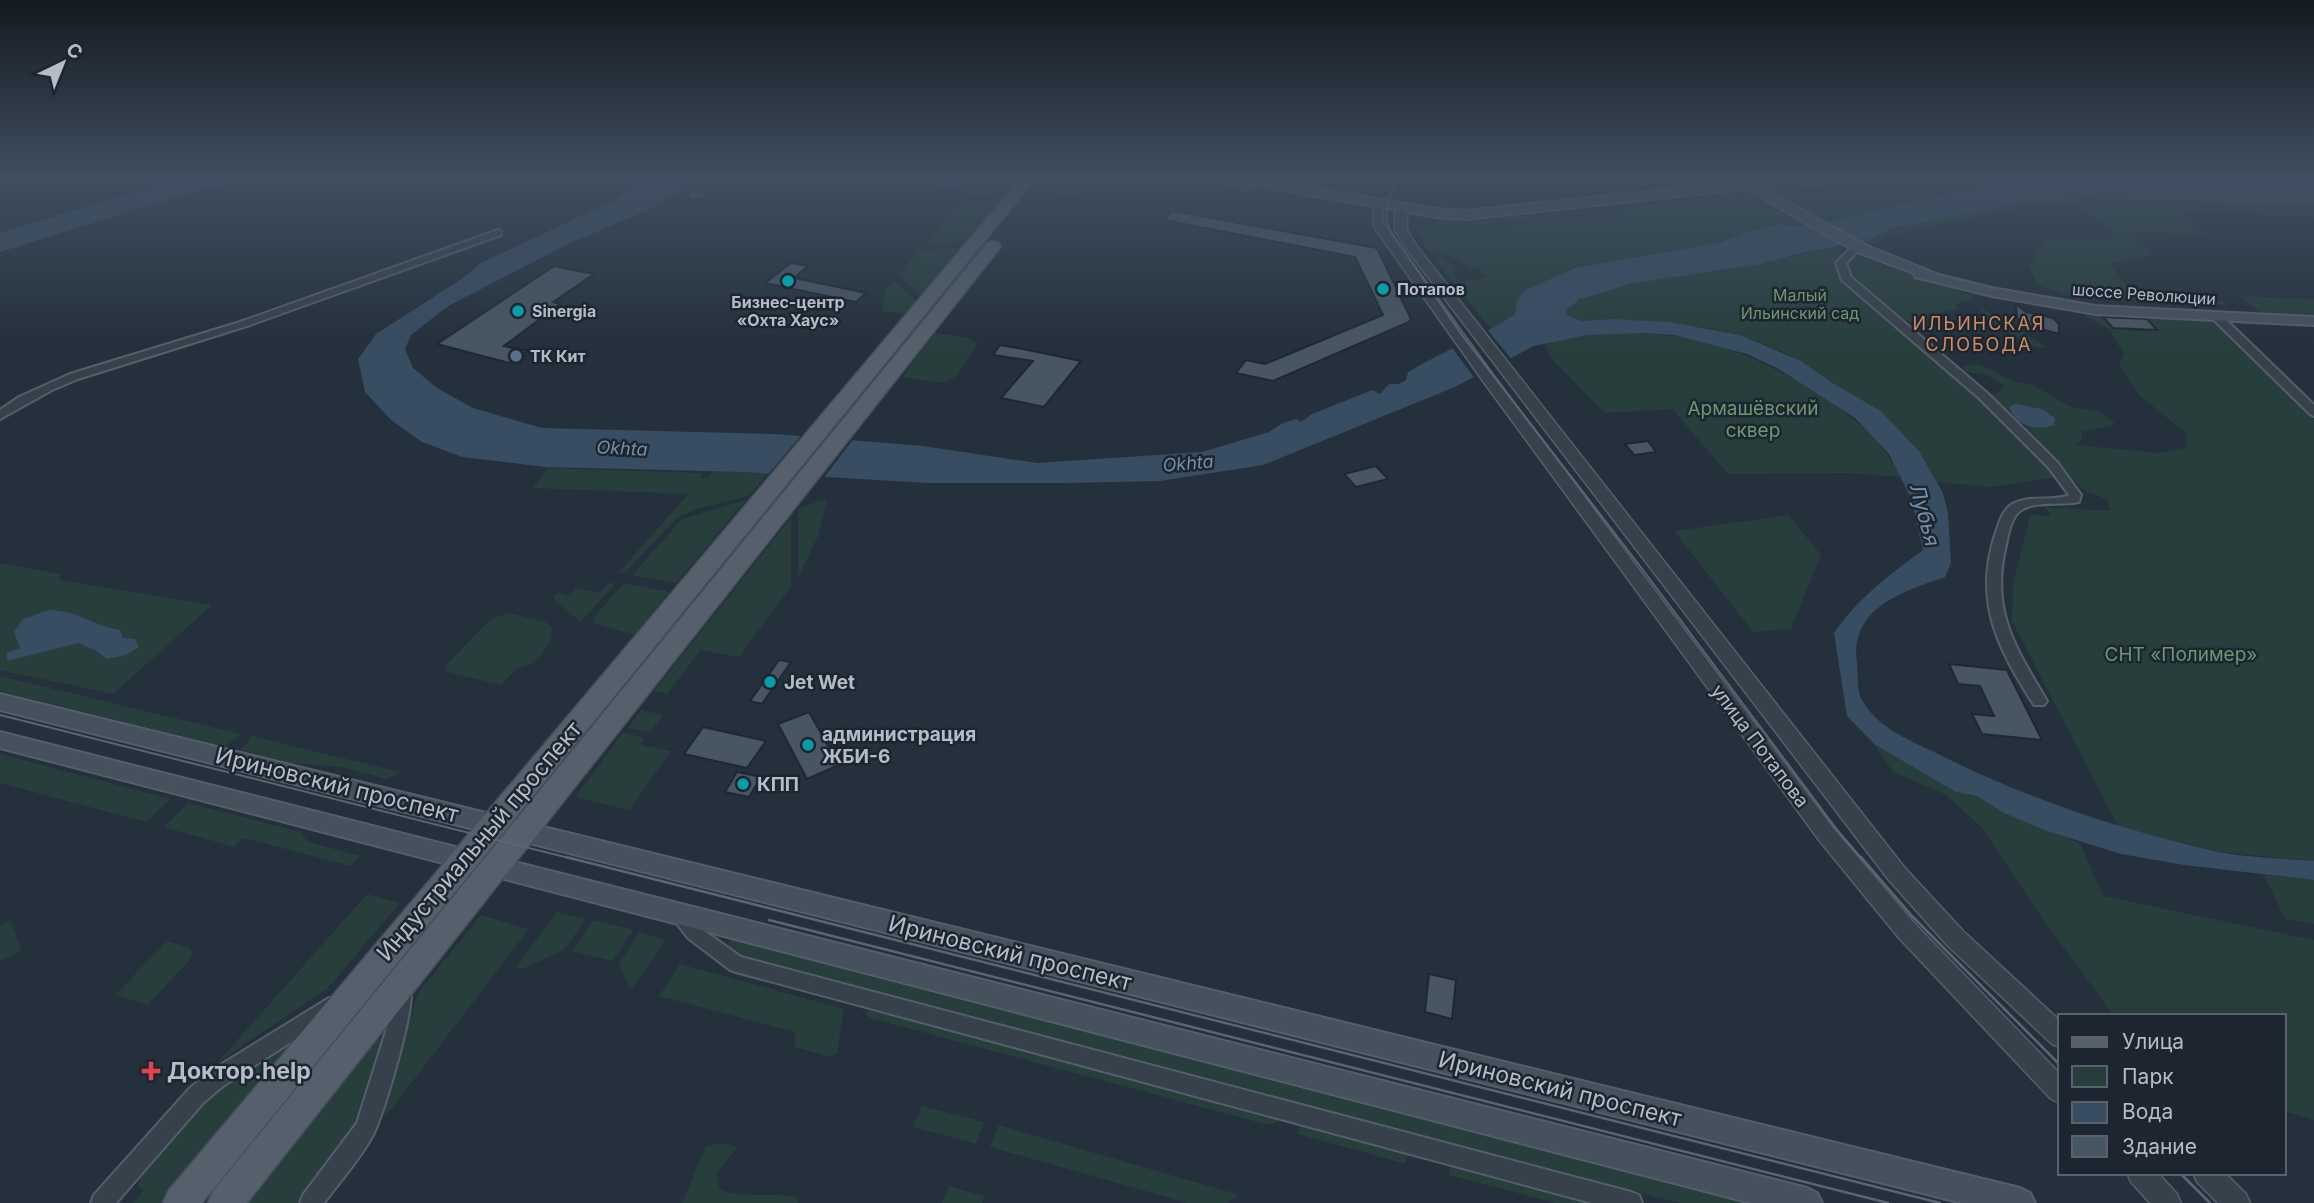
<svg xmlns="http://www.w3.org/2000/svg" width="2314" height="1203" font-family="Inter,sans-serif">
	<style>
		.green { fill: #273e3d }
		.water { fill: #384c62 }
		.pier { fill: #24303b }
		.building { fill: #485562; stroke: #1f2832; stroke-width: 2 }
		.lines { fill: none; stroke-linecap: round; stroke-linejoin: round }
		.minor-casing { stroke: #555f6a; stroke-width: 4 }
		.tertiary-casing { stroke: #555f6a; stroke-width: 3 }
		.secondary-casing { stroke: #555f6a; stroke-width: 4 }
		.primary-casing { stroke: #434d58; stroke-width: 3 }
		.minor { fill: #37414c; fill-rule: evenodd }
		.tertiary { fill: #37414c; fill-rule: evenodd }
		.secondary { fill: #46515e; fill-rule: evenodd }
		.primary { fill: #55606c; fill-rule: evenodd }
		.tram-far1 { stroke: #596673; stroke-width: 2 }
		.tram { stroke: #596673; stroke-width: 2.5 }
		.culture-dot { fill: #0f9aa8; stroke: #1d2630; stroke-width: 2.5 }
		.service-dot { fill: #5c6f8a; stroke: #1d2630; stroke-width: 2.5 }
		.health-dot { fill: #e0444e; stroke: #1d2630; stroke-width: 2.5 }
		.labels { text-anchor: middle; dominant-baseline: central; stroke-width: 5; stroke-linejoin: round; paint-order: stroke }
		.far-poi-label { font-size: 16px; font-weight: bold; fill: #b3bcc7; stroke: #1d2630; text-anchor: start }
		.far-street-label { font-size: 16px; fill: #b3bcc7; stroke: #1d2630 }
		.far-park-label { font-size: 16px; fill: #6b9772; stroke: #1d2630 }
		.far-neighbourhood-label { font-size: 18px; letter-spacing: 2px; fill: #d18b64; stroke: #1d2630 }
		.far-water-label { font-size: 18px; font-style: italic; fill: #748faa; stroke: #1d2630 }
		.park-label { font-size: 19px; fill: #6b9772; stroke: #1d2630 }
		.poi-label { font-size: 19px; font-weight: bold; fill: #b3bcc7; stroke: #1d2630; text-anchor: start }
		.street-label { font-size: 19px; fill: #b3bcc7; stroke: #1d2630 }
		.water-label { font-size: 21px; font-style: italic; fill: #748faa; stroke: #1d2630 }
		.near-street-label { font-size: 23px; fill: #b3bcc7; stroke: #1d2630 }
		.near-poi-label { font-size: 23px; font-weight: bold; fill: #b3bcc7; stroke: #1d2630; text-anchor: start }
	</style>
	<rect width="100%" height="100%" fill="#24303b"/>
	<g class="green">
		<path d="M 1068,178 L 1125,178 L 1110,193 L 1086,191 L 1068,197 L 1052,195 Z"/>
		<path d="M 1872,178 L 2314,178 L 2314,184 L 2025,182 L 1950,191 L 1822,223 L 1772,193 L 1769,188 Z"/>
		<path d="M 982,180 L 1014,184 L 1010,195 L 1004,200 L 968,195 Z"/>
		<path d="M 1737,193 L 1751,196 L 1803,225 L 1783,224 L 1750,231 L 1722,242 L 1575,268 L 1525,290 L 1515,314 L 1491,329 L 1433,257 L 1440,257 L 1460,271 L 1452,272 L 1460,282 L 1486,278 L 1477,268 L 1470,269 L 1448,255 L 1429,252 L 1415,228 L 1416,224 L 1482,228 L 1629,210 L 1634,206 Z"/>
		<path d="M 2082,198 L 2314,205 L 2314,217 L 2182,211 L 2205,234 L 2132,232 L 2153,254 L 2109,264 L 2136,295 L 2223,301 L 2227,305 L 2066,295 L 2038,285 L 2029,266 L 2046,240 L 2119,237 L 2078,206 L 2029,207 L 1900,233 L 1873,244 L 1856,242 C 1871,241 1882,232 1896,228 C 1956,212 2020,203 2082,198 Z"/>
		<path d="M 965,199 L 1001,203 C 970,242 974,242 923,246 Z"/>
		<path d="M 1580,210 L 1584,213 L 1478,225 L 1435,224 L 1436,219 L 1473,221 Z"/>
		<path d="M 1839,245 L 1843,248 L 1839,251 L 1842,254 C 1835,263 1834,269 1842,279 L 1987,404 L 2053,470 L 2053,478 L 1990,487 L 1937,482 L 1919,451 L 1881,411 L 1831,382 L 1801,361 L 1780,351 L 1740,335 L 1711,329 L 1636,320 L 1582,321 L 1567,314 L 1567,307 C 1618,276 1682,278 1739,268 C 1772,263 1805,252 1839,245 Z"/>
		<path d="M 966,247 L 923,298 L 898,275 L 919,251 Z"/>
		<path d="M 1854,257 L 1863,258 L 1973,296 L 1974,298 L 1955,305 L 1958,309 L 1918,318 L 1913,322 L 1903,320 L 1847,270 L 1844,265 L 1848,259 Z"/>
		<path d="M 894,281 L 918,303 L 909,314 L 882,311 L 885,289 Z"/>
		<path d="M 2240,296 L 2314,299 L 2314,316 L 2260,313 Z"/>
		<path d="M 1983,309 L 2045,346 L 2046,348 L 2037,348 C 2024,340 1985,323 1980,310 Z"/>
		<path d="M 2087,315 L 2102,316 L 2113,328 L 2129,329 L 2132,331 L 2156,330 L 2146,318 L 2213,322 L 2314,419 L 2314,861 L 2222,852 L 2119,828 L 2012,621 L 2013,585 L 2030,515 L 2051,516 L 2045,507 L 2110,511 L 2108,500 L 2084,490 L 2018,423 L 2030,428 L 2009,407 L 2011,414 L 1990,395 L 1998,393 L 2004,386 L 1987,375 L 1966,372 L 1963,366 L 1978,364 L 2016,382 L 2033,385 L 2073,408 L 2098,411 L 2114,422 L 2112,426 L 2081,432 L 2082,440 L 2075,445 L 2160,453 L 2187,447 L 2186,433 L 2140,396 L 2119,365 L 2124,354 L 2112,335 L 2113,331 L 2085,316 Z"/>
		<path d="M 935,333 L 968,338 L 978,344 C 948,390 955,385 902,377 Z"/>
		<path d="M 1644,333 C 1716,339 1758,356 1819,395 C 1855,418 1881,438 1901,477 L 1850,473 L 1728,474 L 1672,409 L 1605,413 L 1551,358 L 1545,344 C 1576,332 1611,333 1644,333 Z"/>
		<path d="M 548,468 L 703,473 L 700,478 L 708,478 L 713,471 L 768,473 L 749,496 L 696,509 L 677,518 L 625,573 L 619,572 L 688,494 L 533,488 Z"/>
		<path d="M 746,500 L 676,583 L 632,575 L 682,519 Z"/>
		<path d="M 821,500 L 827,501 L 818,536 L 798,578 L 798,509 Z"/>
		<path d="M 1789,515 L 1821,555 L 1791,629 L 1753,632 L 1674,531 Z"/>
		<path d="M 791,518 L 791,587 L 739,657 L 701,650 L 667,694 L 654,691 Z"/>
		<path d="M 0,563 L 60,574 L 59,580 L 212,605 L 113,694 L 0,670 Z"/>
		<path d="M 611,581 L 613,587 L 580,622 L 553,598 L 558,593 L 569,596 L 576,588 L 600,593 Z"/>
		<path d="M 624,583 L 669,592 L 634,635 L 595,624 L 593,618 Z"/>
		<path d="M 509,613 L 545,622 L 552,627 L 551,642 C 541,653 533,668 517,668 L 501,685 L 444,671 L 446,665 L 492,618 Z"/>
		<path d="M 0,676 L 241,734 L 225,747 L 0,691 Z"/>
		<path d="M 641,710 L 664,715 L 650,732 L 628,728 Z"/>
		<path d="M 623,733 L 645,738 L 641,745 L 671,751 L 629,810 L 575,797 Z"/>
		<path d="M 252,736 L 400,772 L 387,779 L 341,767 L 292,763 L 241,750 Z"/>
		<path d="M 1874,744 L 1956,791 L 1977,796 L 2004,813 L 2080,843 L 2103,896 L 2314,940 L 2314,1120 L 2284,1111 L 2284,1016 L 2114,1016 L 2044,921 L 1982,828 L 1946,795 L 1893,772 Z"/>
		<path d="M 0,754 L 171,799 L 146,822 L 0,783 Z"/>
		<path d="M 188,803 L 301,832 L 308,842 L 360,856 L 351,866 L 243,838 L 234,847 L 164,827 Z"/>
		<path d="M 2264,875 L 2314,880 L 2314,924 L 2285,919 Z"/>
		<path d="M 367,894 L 400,903 L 328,988 L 217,1063 Z"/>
		<path d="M 557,912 L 586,919 L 564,950 L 522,969 L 516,967 Z"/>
		<path d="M 481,915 L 529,929 L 390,1111 L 383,1115 L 415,1001 L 421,989 Z"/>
		<path d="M 11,920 L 21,951 L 0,961 L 0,925 Z"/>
		<path d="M 594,920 L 633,930 L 613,961 L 572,951 Z"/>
		<path d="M 640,932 L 666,940 L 632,988 L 629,988 L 619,963 Z"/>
		<path d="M 731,940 L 734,940 L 1749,1203 L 1680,1203 L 752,961 L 728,945 Z"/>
		<path d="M 167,941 L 190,948 L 192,954 L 189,961 L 147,1005 L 115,995 Z"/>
		<path d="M 680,964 L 844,1009 L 837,1053 L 829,1057 L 795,1047 L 795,1032 L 659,996 Z"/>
		<path d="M 870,1009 L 1278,1117 L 1277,1122 L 1268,1125 L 870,1018 L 865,1013 Z"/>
		<path d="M 304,1032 L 171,1203 L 133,1203 L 144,1190 L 138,1186 L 142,1172 L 209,1095 Z"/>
		<path d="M 381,1037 L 384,1038 L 358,1125 L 301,1203 L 245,1203 L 373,1042 Z"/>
		<path d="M 922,1106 L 984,1122 L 976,1144 L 913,1127 Z"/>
		<path d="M 1299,1123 L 1406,1151 L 1406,1164 L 1297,1134 Z"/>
		<path d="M 998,1125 L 1240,1195 L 1226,1203 L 1188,1203 L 990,1147 Z"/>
		<path d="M 723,1143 L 738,1147 L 716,1173 L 720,1190 C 745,1199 771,1192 797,1197 L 798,1203 L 682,1203 L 706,1146 Z"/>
		<path d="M 1451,1163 L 1603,1203 L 1556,1203 L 1449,1175 Z"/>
		<path d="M 949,1186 L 984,1196 L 982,1203 L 942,1203 Z"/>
	</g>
	<g class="water">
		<path d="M 199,178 L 256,178 L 198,190 L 0,252 L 0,233 L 154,186 Z"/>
		<path d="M 639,178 L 691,178 L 670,198 L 650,209 L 568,244 L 448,306 L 411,335 L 405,349 L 413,368 L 437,388 L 473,408 L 542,428 L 776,434 L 923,446 L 1037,463 L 1202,452 L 1269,432 L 1283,423 L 1296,419 L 1301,422 L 1312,414 L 1372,390 L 1380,394 L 1389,384 L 1399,384 L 1406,380 L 1408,372 C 1443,351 1481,337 1515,314 L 1517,300 L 1525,290 L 1575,268 L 1722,242 L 1750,231 L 1783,224 L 1794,226 L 1822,223 L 1976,186 L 2055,181 L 2314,184 L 2314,205 L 2082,198 L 2020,203 L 1894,228 L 1865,241 L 1806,252 L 1757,265 L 1633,283 L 1580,299 L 1566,310 L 1567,315 L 1582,321 L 1613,319 L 1669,322 L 1740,335 L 1801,361 L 1831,382 L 1881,411 L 1919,451 L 1943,493 L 1948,513 L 1951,563 L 1945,577 C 1902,592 1849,608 1857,664 C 1859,684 1855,692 1868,709 C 1884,730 1911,741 1934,752 C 2024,798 2121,830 2219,852 C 2249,858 2283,858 2314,861 L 2314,880 L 2184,865 L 2121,854 L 2047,831 L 2004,813 L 1977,796 L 1956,792 L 1874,744 L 1847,716 L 1834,633 C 1858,598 1889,575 1923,550 L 1911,498 L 1889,454 L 1855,418 L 1777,368 L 1747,354 L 1674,335 L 1644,333 L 1587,335 L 1534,346 L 1455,387 L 1263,465 L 1160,481 L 1066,483 L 928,483 L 743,472 L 546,467 L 462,457 L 422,442 L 391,420 L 365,392 L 358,359 L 376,334 L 463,278 L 481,263 L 615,200 Z"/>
		<path d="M 2015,404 L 2042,409 L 2055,418 L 2054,425 C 2036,431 2016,427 2009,407 Z"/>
		<path d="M 48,610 C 78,610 93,626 120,630 L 123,638 L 135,639 L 139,647 L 126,655 L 107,659 L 95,650 L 78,643 L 7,661 L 7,653 L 20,648 L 14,632 L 22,620 Z"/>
	</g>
	<g class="pier">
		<path d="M 1486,328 L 1513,361 L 1476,380 L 1450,345 Z"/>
		<path d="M 803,433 L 855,437 L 822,480 L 766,477 Z"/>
	</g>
	<g class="building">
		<path d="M 919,178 L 965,178 L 954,190 L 919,183 Z"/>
		<path d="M 1172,211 L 1377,248 L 1411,319 L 1409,322 L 1273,381 L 1236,373 L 1246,360 L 1265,364 L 1383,315 L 1355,257 L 1164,220 Z"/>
		<path d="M 791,263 L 808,266 L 794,278 L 866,293 L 856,302 L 765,283 Z"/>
		<path d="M 554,266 L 594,274 L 553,302 L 560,304 L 504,346 L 527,351 L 509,363 L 437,344 Z"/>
		<path d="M 2016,304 L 2026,312 L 2053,318 L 2059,324 L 2059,334 L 2023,324 L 2017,318 Z"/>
		<path d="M 2103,317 L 2147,319 L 2157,330 L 2113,328 Z"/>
		<path d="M 1000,345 L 1023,349 L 1081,361 L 1044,407 L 1001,398 L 1033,361 L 993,355 Z"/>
		<path d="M 1648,441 L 1656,452 L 1634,455 L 1625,444 Z"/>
		<path d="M 1376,466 L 1388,479 L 1356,487 L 1344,474 Z"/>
		<path d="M 779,660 L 791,662 L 762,704 L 750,701 Z"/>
		<path d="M 1949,664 L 2007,670 L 2042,740 L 1982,734 L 1972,714 L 1994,716 L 1980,686 L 1958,684 Z"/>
		<path d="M 809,712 L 839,765 L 807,779 L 778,724 Z"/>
		<path d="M 703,727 L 766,741 L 747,768 L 684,754 Z"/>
		<path d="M 737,772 L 761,777 L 749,797 L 725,792 Z"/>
		<path d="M 1429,974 L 1456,980 L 1452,1019 L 1425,1012 Z"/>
	</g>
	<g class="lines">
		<g class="minor-casing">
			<g id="minor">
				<path d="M 706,178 L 715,178 L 699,196 L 693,196 L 693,192 Z"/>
				<path d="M 498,230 L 501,231 L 501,235 L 247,326 L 78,379 L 52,390 L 0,419 L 0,410 L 19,397 L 70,374 L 240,322 Z"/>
				<path d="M 1851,248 L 1859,250 L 1846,263 L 1851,277 L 1987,393 L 2057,462 L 2081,495 L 2079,502 C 2061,506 2035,500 2020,511 C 2011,518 2008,535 2006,545 C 1990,610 2015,647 2047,701 L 2044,705 L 2034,705 C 1999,650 1974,604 1994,538 C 1998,527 2001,512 2011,505 C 2028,494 2052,502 2069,495 L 2049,468 L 1979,398 L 1842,280 L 1836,263 Z"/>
				<path d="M 2216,313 L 2220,314 L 2314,405 L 2314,416 L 2310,414 L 2212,318 L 2211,316 Z"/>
				<path d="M 679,906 L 685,909 L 700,928 L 741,957 L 1631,1192 L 1639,1195 L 1642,1203 L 1592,1203 L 736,972 L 730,970 L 688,938 L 670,914 L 673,909 Z"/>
				<path d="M 403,985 L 410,987 C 417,1003 384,1113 374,1133 C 362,1157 340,1181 324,1203 L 300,1203 L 303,1195 L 357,1123 L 386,1031 L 396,987 Z"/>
				<path d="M 329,998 L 336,1001 L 338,1007 L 336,1013 L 223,1086 L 203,1103 L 116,1203 L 91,1203 L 94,1195 L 189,1089 L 209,1072 Z"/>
			</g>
		</g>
		<g class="tertiary-casing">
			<g id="tertiary">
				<path d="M 1818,178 L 1856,178 L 1850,181 L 1756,191 L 1750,188 L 1756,185 Z"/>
				<path d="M 1373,206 L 1381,206 L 1384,224 L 1493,375 L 1833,828 L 1915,924 L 2060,1074 L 2060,1103 L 2051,1099 L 1899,938 L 1819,840 L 1483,381 L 1374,227 Z"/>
				<path d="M 1401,209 L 1407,212 L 1407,230 L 1415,244 L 1904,867 L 1963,931 L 2060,1021 L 2060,1047 L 2052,1044 L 1947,945 L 1888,879 L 1406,248 L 1395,230 L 1395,212 Z"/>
				<path d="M 2127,1173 L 2158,1173 L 2177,1194 L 2181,1203 L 2150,1203 L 2131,1182 Z"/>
				<path d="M 2193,1173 L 2225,1173 L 2246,1194 L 2250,1203 L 2218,1203 L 2197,1182 Z"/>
			</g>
		</g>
		<g class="secondary-casing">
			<g id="secondary">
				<path d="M 1206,178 L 1257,178 L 1435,209 L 1466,211 L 1748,181 L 1867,246 L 1939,275 L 1992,288 L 2096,306 L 2314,317 L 2314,325 L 2096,314 L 1992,296 L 1915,277 L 1914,273 L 1857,252 L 1746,189 L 1466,219 L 1435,217 L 1254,185 L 1248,189 Z"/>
				<path d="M 0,694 L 2020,1188 L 2030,1193 L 2035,1203 L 1962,1203 L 0,710 Z"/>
				<path d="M 0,732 L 1807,1188 L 1817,1193 L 1822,1203 L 1751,1203 L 0,748 Z"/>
			</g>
		</g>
		<g class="primary-casing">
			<g id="primary">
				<path d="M 1021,178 L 1036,178 L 202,1203 L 163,1203 L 168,1191 Z"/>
				<path d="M 993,241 L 999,243 L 1001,246 L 999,249 L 247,1203 L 208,1203 L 213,1191 L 987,243 Z"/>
			</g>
		</g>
		<use href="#minor" class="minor"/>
		<use href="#tertiary" class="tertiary"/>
		<use href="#secondary" class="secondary"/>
		<use href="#primary" class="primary"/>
		<g class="tram-far1">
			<path d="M 1399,178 C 1388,195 1383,209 1389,229 L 1462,335 L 1643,570 L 1838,831 L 1862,859"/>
			<path d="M 0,715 L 573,859"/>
		</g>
		<g class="tram">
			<path d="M 566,857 L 1940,1203"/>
			<path d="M 1861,857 L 1912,916 L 2060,1065"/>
			<path d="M 769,920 L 1888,1203"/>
			<path d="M 2180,1173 L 2210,1203"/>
		</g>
	</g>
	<linearGradient id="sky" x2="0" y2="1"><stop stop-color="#141a20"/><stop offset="0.51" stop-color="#3f4e60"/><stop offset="1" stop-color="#3f4e60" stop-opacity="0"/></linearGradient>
	<rect width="2314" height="346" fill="url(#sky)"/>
	<g class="culture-dot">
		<circle cx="788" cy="281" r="7"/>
		<circle cx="1383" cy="289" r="7"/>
		<circle cx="518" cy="311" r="7"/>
		<circle cx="770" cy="682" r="7"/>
		<circle cx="808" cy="745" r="7"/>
		<circle cx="743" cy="784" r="7"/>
	</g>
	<circle class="service-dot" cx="516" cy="356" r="7"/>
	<path class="health-dot" d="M147.5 1060.5h7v7h7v7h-7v7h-7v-7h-7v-7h7z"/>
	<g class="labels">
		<g class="far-poi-label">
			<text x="1397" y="289">Потапов</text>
			<text x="788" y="302" text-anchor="middle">Бизнес-центр<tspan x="788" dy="18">«Охта Хаус»</tspan></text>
			<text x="532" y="311">Sinergia</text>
			<text x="530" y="356">ТК Кит</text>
		</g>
		<g class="far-street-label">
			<text transform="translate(2144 294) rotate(4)">шоссе Революции</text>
		</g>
		<g class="far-park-label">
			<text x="1800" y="295">Малый<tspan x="1800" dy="18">Ильинский сад</tspan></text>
		</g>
		<g class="far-neighbourhood-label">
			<text x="1979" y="323">ИЛЬИНСКАЯ<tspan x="1979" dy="21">СЛОБОДА</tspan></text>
		</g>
		<g class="far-water-label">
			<text transform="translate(622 448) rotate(3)">Okhta</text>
			<text transform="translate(1188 463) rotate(-5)">Okhta</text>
		</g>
		<g class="park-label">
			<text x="1753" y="408">Армашёвский<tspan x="1753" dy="22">сквер</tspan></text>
			<text x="2181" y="654">СНТ «Полимер»</text>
		</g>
		<g class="poi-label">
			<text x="784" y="682">Jet Wet</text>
			<text x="822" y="734">администрация<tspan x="822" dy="22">ЖБИ-6</tspan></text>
			<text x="757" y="784">КПП</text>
		</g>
		<g class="street-label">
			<text transform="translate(1760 746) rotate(53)">улица Потапова</text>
		</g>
		<g class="water-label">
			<text transform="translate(1925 515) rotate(75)">Лубья</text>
		</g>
		<g class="near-street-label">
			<text transform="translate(337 785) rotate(14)">Ириновский проспект</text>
			<text transform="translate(479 841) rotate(-50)">Индустриальный проспект</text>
			<text transform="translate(1010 953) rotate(14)">Ириновский проспект</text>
			<text transform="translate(1560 1089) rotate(14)">Ириновский проспект</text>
		</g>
		<g class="near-poi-label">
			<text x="167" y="1071">Доктор.help</text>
		</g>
	</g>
	<rect x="2058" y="1014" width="228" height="161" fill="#1d2630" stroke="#59626c" stroke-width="2"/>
	<rect x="2072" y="1037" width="35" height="10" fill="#55606c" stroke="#59626c" stroke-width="2"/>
	<text x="2122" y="1049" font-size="21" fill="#b3bcc7">Улица</text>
	<rect x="2072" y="1066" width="35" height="21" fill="#273e3d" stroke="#59626c" stroke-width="2"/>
	<text x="2122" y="1084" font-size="21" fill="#b3bcc7">Парк</text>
	<rect x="2072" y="1102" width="35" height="21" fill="#384c62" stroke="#59626c" stroke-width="2"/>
	<text x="2122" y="1119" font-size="21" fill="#b3bcc7">Вода</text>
	<rect x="2072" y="1136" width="35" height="21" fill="#485562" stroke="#59626c" stroke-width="2"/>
	<text x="2122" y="1154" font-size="21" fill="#b3bcc7">Здание</text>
	<g transform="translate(63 63) rotate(43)" stroke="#1d2630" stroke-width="5" paint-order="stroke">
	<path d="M0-5L12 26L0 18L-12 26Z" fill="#b3bcc7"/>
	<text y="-10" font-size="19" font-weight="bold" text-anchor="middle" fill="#b3bcc7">С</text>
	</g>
</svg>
